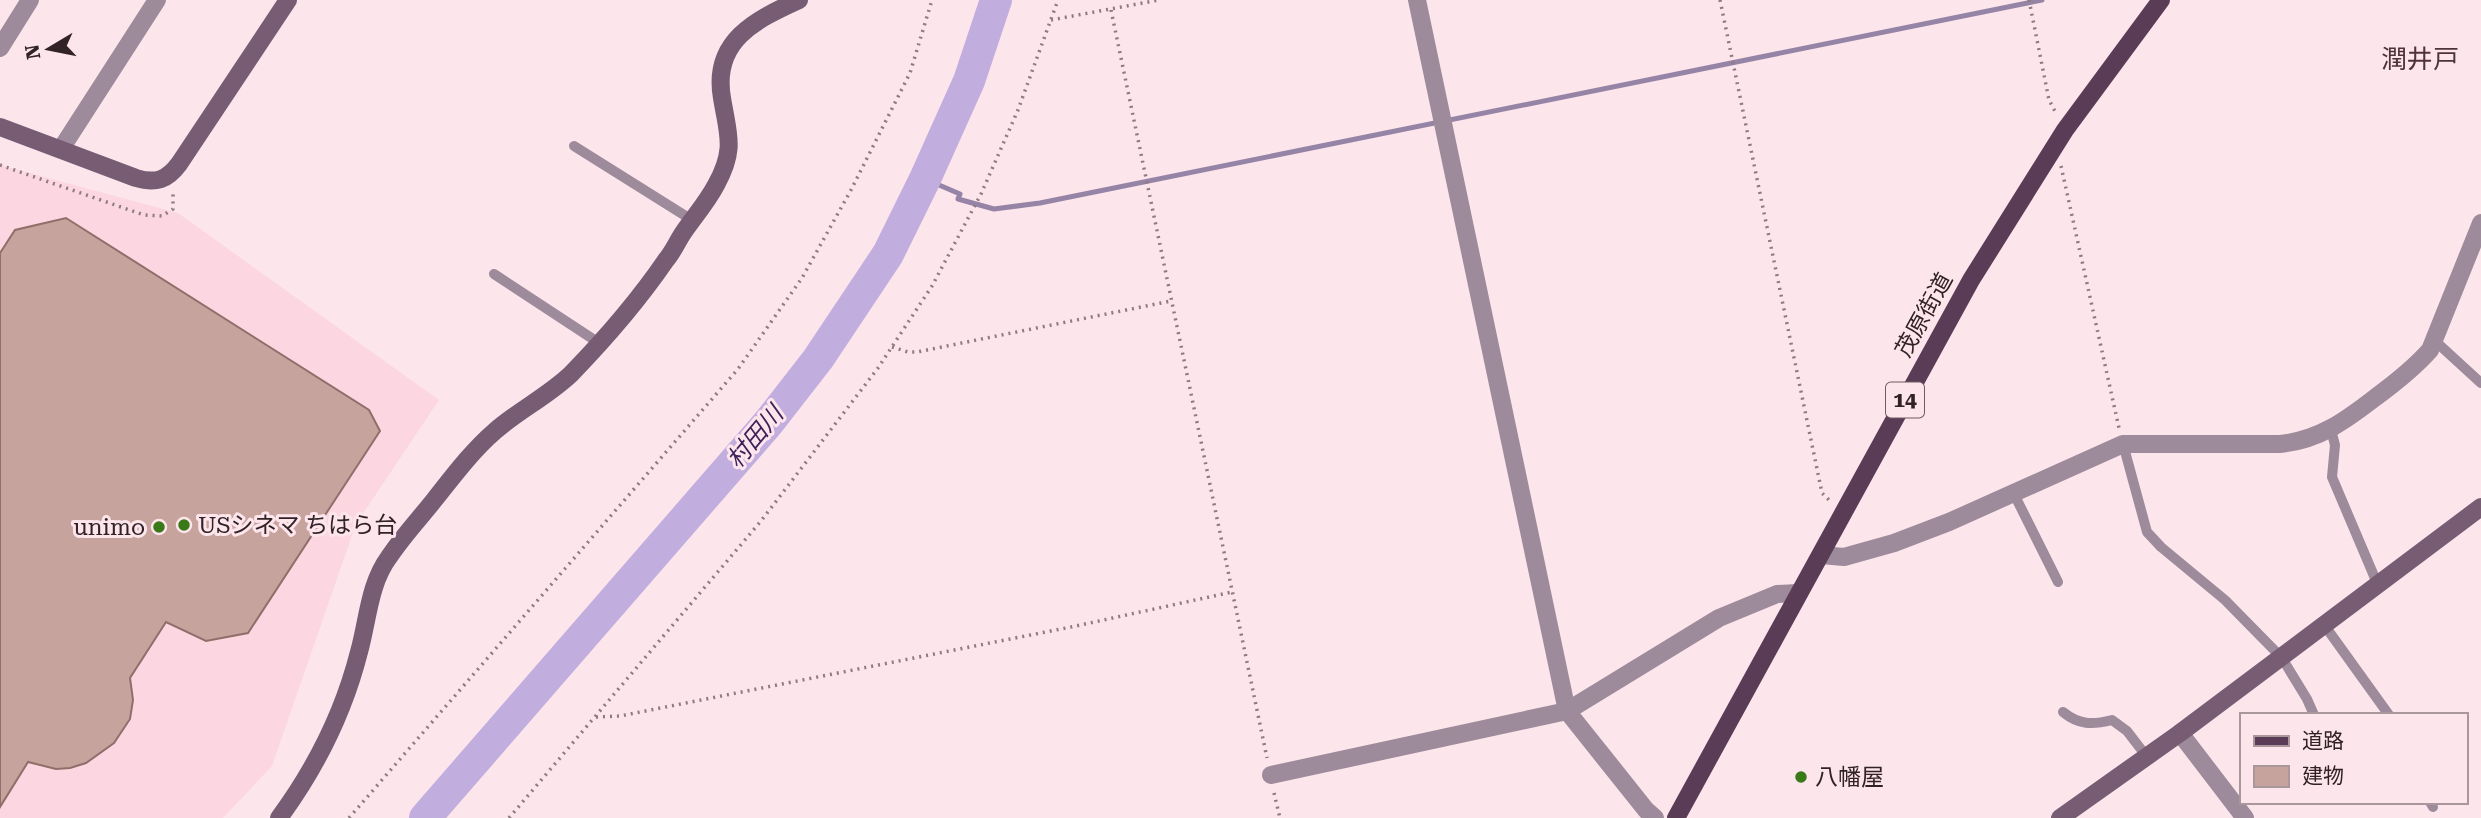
<svg xmlns="http://www.w3.org/2000/svg" width="2481" height="818" font-family="'Roboto Serif','Noto Sans JP',serif">
	<style>
		.built { fill: #fcd7e1 }
		.lines { fill: none; stroke-linecap: round; stroke-linejoin: round }
		.stream { stroke: #9684a7; stroke-width: 5 }
		.river { stroke: #c2aede; stroke-width: 32 }
		.building { fill: #c7a39e; stroke: #906e6a; stroke-width: 2 }
		.path { stroke: #8d7b7f; stroke-width: 3.5; stroke-dasharray: 2 5; stroke-linecap: butt }
		.lane { stroke: #9d8a9a; stroke-width: 10 }
		.street { stroke: #9d8a9a; stroke-width: 18 }
		.secondary { stroke: #775c73; stroke-width: 18 }
		.primary { stroke: #5b3c57; stroke-width: 18 }
		.poi-dot { fill: #3a7917; stroke: #fce5eb; stroke-width: 2.5 }
		.labels { text-anchor: middle; dominant-baseline: central; stroke-width: 6; stroke-linejoin: round; paint-order: stroke }
		.shield { fill: #fce5eb; stroke: #6d5c61; stroke-width: 2 }
		.shield-label { font-size: 21px; font-weight: bold; fill: #302226 }
		.street-label { font-size: 23px; fill: #302226; stroke: #fce5eb }
		.poi-label { font-size: 23px; fill: #302226; stroke: #fce5eb; text-anchor: start }
		.water-label { font-size: 24px; font-style: italic; fill: #3d215a; stroke: #fce5eb }
		.quarter-label { font-size: 26px; fill: #4f323b; stroke: #fce5eb }
	</style>
	<rect width="100%" height="100%" fill="#fce5eb"/>
	<path class="built" d="M 0,165 L 178,213 L 439,400 L 356,524 L 272,766 L 223,818 L 0,818 Z"/>
	<g class="lines">
		<path class="stream" d="M 925,179 L 960,194 L 958,199 L 994,209 L 1040,203 L 2042,0"/>
		<path class="river" d="M 425,818 L 769,422 L 818,359 L 888,254 L 925,179 L 969,81 L 996,0"/>
	</g>
	<path class="building" d="M 66,218 L 369,410 L 380,431 L 248,633 L 206,641 L 166,622 L 130,678 L 133,700 L 130,719 L 114,743 L 86,763 L 70,768 L 56,769 L 28,762 L 0,807 L 0,253 L 15,230 Z"/>
	<g class="lines">
		<g class="path">
			<path d="M 1720,0 L 1822,493 L 1831,502"/>
			<path d="M 2029,0 L 2049,100 L 2056,113"/>
			<path d="M 1111,10 L 1267,758"/>
			<path d="M 1051,20 L 1159,0"/>
			<path d="M 0,165 L 144,215 L 162,216 L 173,209 L 173,192"/>
			<path d="M 2061,166 L 2119,428"/>
			<path d="M 892,347 L 908,352 L 917,352 L 1171,301"/>
			<path d="M 596,717 L 620,716 L 1076,626 L 1232,592"/>
			<path d="M 1274,793 L 1280,818"/>
			<path d="M 349,818 L 738,369 L 802,278 L 851,190 L 910,73 L 932,0"/>
			<path d="M 509,818 L 761,521 L 878,368 L 932,286 L 981,194 L 1018,110 L 1058,0"/>
		</g>
		<g class="lane">
			<path d="M 574,146 L 692,220"/>
			<path d="M 494,274 L 599,343"/>
			<path d="M 2434,340 L 2481,383"/>
			<path d="M 2331,430 L 2335,445 L 2332,477 L 2377,583"/>
			<path d="M 2123,444 L 2147,532 L 2161,547 L 2225,600 L 2282,658 L 2307,699 L 2314,715"/>
			<path d="M 2014,494 L 2058,582"/>
			<path d="M 2325,626 L 2389,715"/>
			<path d="M 2063,712 C 2079,725 2092,725 2112,720 L 2127,731 L 2147,757"/>
			<path d="M 2430,802 L 2433,807"/>
		</g>
		<g class="street">
			<path d="M 1417,0 L 1567,711 L 1646,810 L 1655,818"/>
			<path d="M 0,48 L 30,0"/>
			<path d="M 61,149 L 157,0"/>
			<path d="M 1821,555 L 1844,557 L 1894,543 L 1949,522 L 2123,444 L 2280,444 C 2319,440 2345,421 2376,397 C 2395,383 2414,368 2430,350 L 2481,223"/>
			<path d="M 2180,733 L 2245,818"/>
			<path d="M 1271,775 L 1567,711 L 1719,618 L 1777,594 L 1798,593"/>
		</g>
		<g class="secondary">
			<path d="M 0,127 L 136,178 C 156,184 167,180 179,164 L 288,0"/>
			<path d="M 279,818 C 315,769 344,711 359,652 C 368,620 369,584 389,557 C 403,536 420,518 435,499 C 454,475 472,451 495,431 C 519,410 548,396 571,374 C 603,341 640,298 666,260 C 673,252 677,242 683,233 C 694,217 707,202 716,185 C 736,149 728,135 722,98 C 712,41 755,20 799,0"/>
			<path d="M 2060,818 L 2180,733 L 2481,507"/>
		</g>
		<path class="primary" d="M 1676,818 L 1971,280 L 2065,130 L 2161,0"/>
	</g>
	<g class="poi-dot">
		<circle cx="184" cy="525" r="7"/>
		<circle cx="159" cy="527" r="7"/>
		<circle cx="1801" cy="777" r="7"/>
	</g>
	<g class="labels">
		<rect class="shield" x="1886" y="382.5" width="38" height="35" rx="5"/>
		<g class="shield-label">
			<text x="1905" y="400">14</text>
		</g>
		<g class="street-label">
			<text transform="translate(1924 315) rotate(-61)">茂原街道</text>
		</g>
		<g class="poi-label">
			<text x="198" y="525">USシネマ ちはら台</text>
			<text x="145" y="527" text-anchor="end">unimo</text>
			<text x="1815" y="777">八幡屋</text>
		</g>
		<g class="water-label">
			<text transform="translate(755 437) rotate(-50)">村田川</text>
		</g>
		<g class="quarter-label">
			<text x="2420" y="59">潤井戸</text>
		</g>
	</g>
	<rect x="2240" y="713" width="228" height="91" fill="#fce5eb" stroke="#aa979c" stroke-width="2"/>
	<rect x="2254" y="736" width="35" height="10" fill="#5b3c57" stroke="#aa979c" stroke-width="2"/>
	<text x="2302" y="748" font-size="21" fill="#302226">道路</text>
	<rect x="2254" y="766" width="35" height="21" fill="#c7a39e" stroke="#aa979c" stroke-width="2"/>
	<text x="2302" y="783" font-size="21" fill="#302226">建物</text>
	<g transform="translate(49 49) rotate(260)" stroke="#fce5eb" stroke-width="5" paint-order="stroke">
	<path d="M0-5L12 26L0 18L-12 26Z" fill="#302226"/>
	<text y="-10" font-size="19" font-weight="bold" text-anchor="middle" fill="#302226">N</text>
	</g>
</svg>
